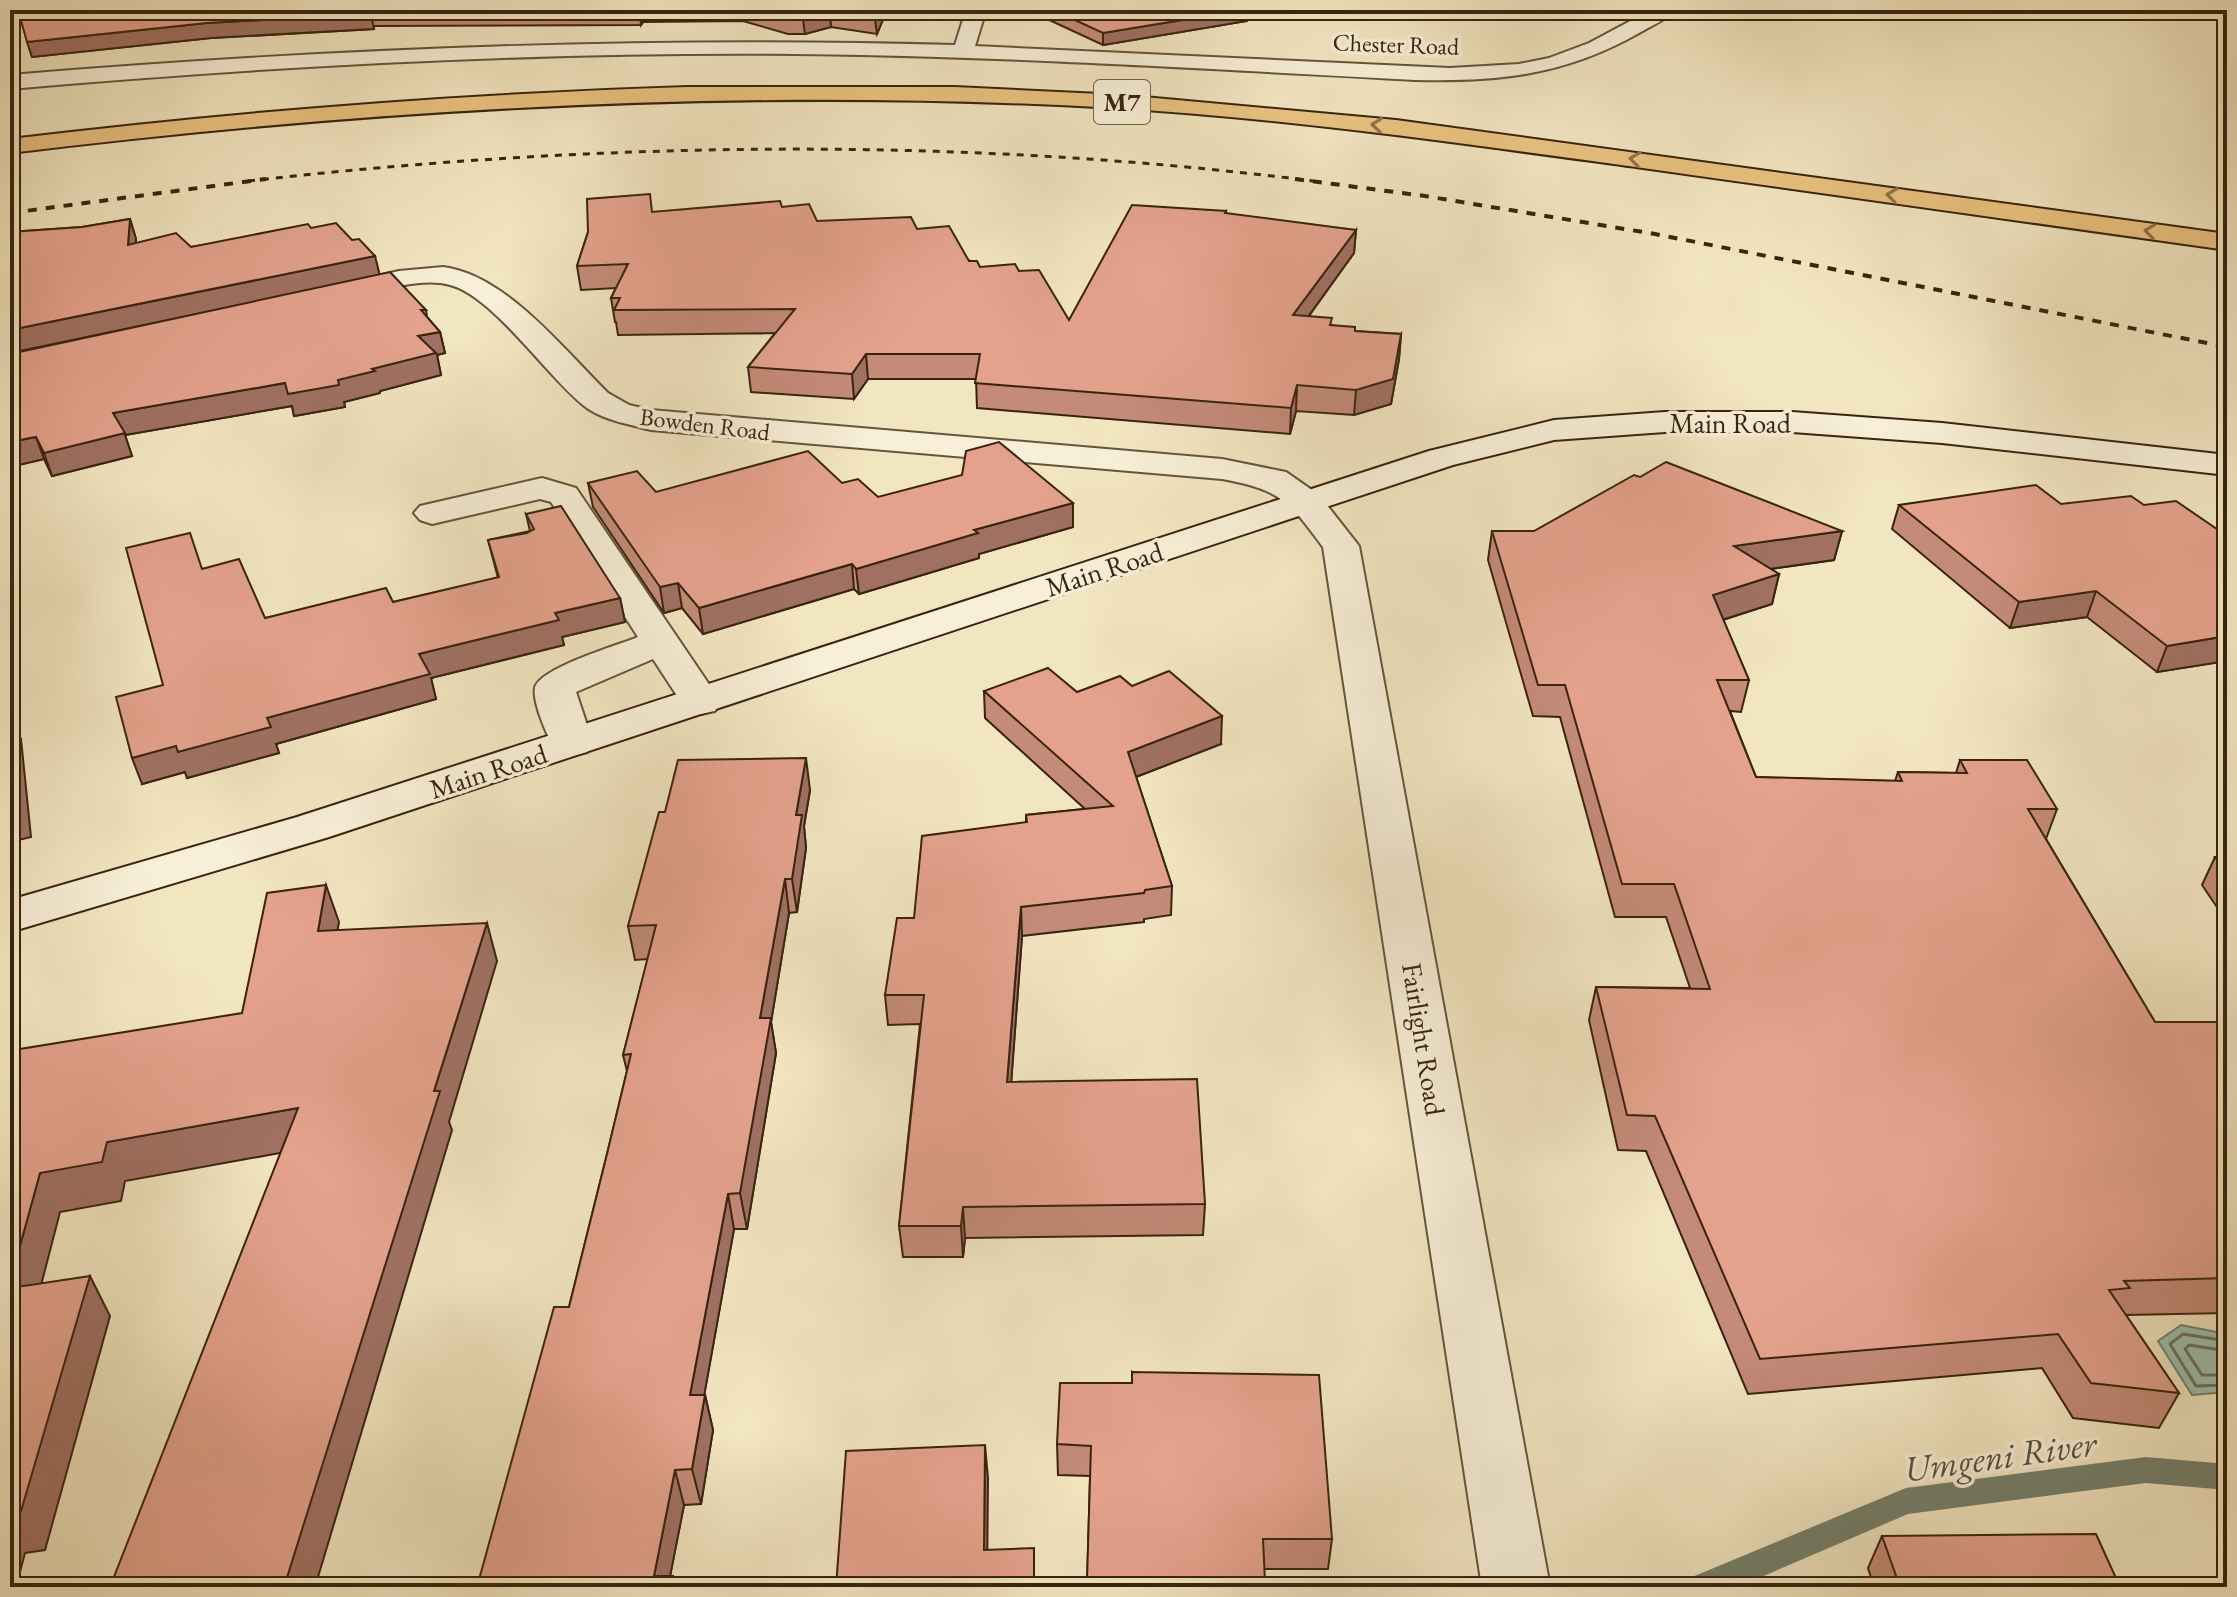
<svg xmlns="http://www.w3.org/2000/svg" width="2237" height="1597" font-family="'EB Garamond',serif">
	<style>
		.water { fill: #9cc0ad; stroke: #74816e; stroke-width: 2 }
		.lines { fill: none; stroke-linecap: round; stroke-linejoin: round }
		.shore { stroke: #6a725e; stroke-width: 3 }
		.stream { fill: #74816e; fill-rule: evenodd }
		.minor-casing { stroke: #67543c; stroke-width: 4 }
		.secondary-casing { stroke: #392310; stroke-width: 4 }
		.motorway-casing { stroke: #392310; stroke-width: 4 }
		.minor { fill: #f7efd7; fill-rule: evenodd }
		.secondary { fill: #f7efd7; fill-rule: evenodd }
		.motorway { fill: #e9c380; fill-rule: evenodd }
		.rail-far1 { stroke: #392310; stroke-width: 3; stroke-dasharray: 7 7; stroke-linecap: butt }
		.rail { stroke: #392310; stroke-width: 4; stroke-dasharray: 9 9; stroke-linecap: butt }
		.wall { fill: #c48b79; stroke: #392310; stroke-width: 2 }
		.shaded-wall { fill: #a07163; stroke: #392310; stroke-width: 2 }
		.building { fill: #e4a28d; stroke: #392310; stroke-width: 2 }
		.oneway { stroke: #917348 }
		.labels { text-anchor: middle; dominant-baseline: central; stroke-width: 7; stroke-linejoin: round; paint-order: stroke }
		.far-street-label { font-size: 24px; fill: #392310; stroke: #f7efd7 }
		.shield { fill: #f7efd7; stroke: #72604c; stroke-width: 2 }
		.shield-label { font-size: 26px; font-weight: bold; fill: #392310 }
		.street-label { font-size: 28px; fill: #392310; stroke: #f7efd7 }
		.near-water-label { font-size: 36px; font-style: italic; fill: #57523f; stroke: #f7efd7 }
	</style>
	<rect width="100%" height="100%" fill="#f2e6c1"/>
	<filter id="stains"><feTurbulence type="fractalNoise" baseFrequency=".0025" numOctaves="4"/><feColorMatrix values="0 0 0 0 .2 0 0 0 0 .09 0 0 0 0 .02 0 0 0 .5 -.17"/></filter>
	<radialGradient id="worn" r=".72"><stop offset=".6" stop-color="#630" stop-opacity="0"/><stop offset="1" stop-color="#630" stop-opacity=".3"/></radialGradient>
	<path class="water" d="M 2181,1325 L 2227,1334 L 2227,1392 L 2192,1395 L 2158,1341 Z"/>
	<g class="lines">
		<g class="shore">
			<path d="M 2227,1341 L 2183,1334 L 2170,1344 L 2196,1386 L 2227,1385"/>
			<path d="M 2227,1351 L 2189,1345 L 2185,1349 L 2202,1375 L 2227,1375"/>
		</g>
		<path class="stream" d="M 2146,1457 L 2227,1464 L 2227,1490 L 2146,1483 L 1908,1514 L 1738,1587 L 1687,1587 L 1692,1577 L 1906,1488 Z"/>
		<g class="minor-casing">
			<g id="minor">
				<path d="M 966,10 L 986,10 L 975,46 L 1450,68 L 1519,64 L 1549,58 L 1589,43 L 1651,10 L 1675,10 C 1666,20 1651,26 1639,33 C 1565,75 1499,82 1415,80 C 1208,69 1001,56 793,54 C 532,52 270,66 10,89 L 10,75 C 324,49 639,36 955,45 Z"/>
				<path d="M 443,267 C 505,274 565,351 608,393 L 629,405 L 651,410 L 1222,459 L 1286,472 L 1319,495 L 1359,546 L 1550,1587 L 1482,1587 L 1323,547 C 1288,500 1281,490 1222,479 L 651,430 C 629,424 606,421 587,408 C 550,381 494,296 450,285 C 417,276 373,294 341,301 L 331,299 L 327,293 L 331,287 L 399,271 Z"/>
				<path d="M 542,478 L 576,488 L 721,702 L 715,711 L 701,714 L 687,711 L 653,659 L 576,692 L 593,743 L 587,752 L 572,756 L 557,752 C 549,741 532,702 535,688 C 539,668 619,645 638,637 L 551,502 L 540,499 L 432,524 L 420,520 L 414,513 L 420,506 Z"/>
			</g>
		</g>
		<g class="secondary-casing">
			<path id="secondary" d="M 1665,412 L 1792,412 L 1942,423 L 2227,455 L 2227,475 L 1942,443 L 1792,432 L 1665,432 L 1554,440 L 1453,465 L 329,837 L 10,932 L 10,900 L 297,817 L 1429,451 L 1554,420 Z"/>
		</g>
		<g class="motorway-casing">
			<path id="motorway" d="M 687,87 L 955,87 L 1122,95 L 1396,120 L 2227,234 L 2227,250 C 2035,223 1842,196 1650,169 C 1473,145 1295,119 1116,108 C 746,87 377,108 10,153 L 10,139 C 235,112 460,94 687,87 Z"/>
		</g>
		<use href="#minor" class="minor"/>
		<use href="#secondary" class="secondary"/>
		<use href="#motorway" class="motorway"/>
		<path class="rail-far1" d="M 248,181 C 601,141 961,136 1313,181"/>
		<g class="rail">
			<path d="M 1295,179 L 1425,196 L 1655,234 L 2227,347"/>
			<path d="M 10,213 L 266,179"/>
		</g>
	</g>
	<g class="wall">
		<path d="M 18,10 L 887,10 L 877,34 L 831,27 L 805,34 L 788,34 L 743,21 L 643,22 L 641,25 L 374,26 L 374,29 L 211,38 L 32,57 Z"/>
		<path d="M 1045,10 L 1248,10 L 1247,21 L 1103,45 L 1045,18 Z"/>
		<path d="M 782,207 L 817,221 L 917,229 L 980,267 L 1019,271 L 1069,320 L 1226,211 L 1226,214 L 1356,230 L 1354,253 L 1309,316 L 1332,325 L 1355,331 L 1401,334 L 1399,359 L 1391,404 L 1354,415 L 1296,411 L 1290,434 L 977,408 L 976,379 L 868,379 L 854,399 L 751,392 L 748,367 L 775,333 L 618,335 L 616,322 L 615,322 L 611,298 L 616,288 L 581,290 L 577,266 L 588,232 L 653,212 Z"/>
		<path d="M 130,219 L 136,239 L 136,243 L 191,247 L 311,228 L 380,275 L 426,310 L 427,317 L 440,332 L 445,353 L 437,355 L 441,375 L 380,391 L 380,393 L 344,402 L 345,407 L 294,416 L 292,406 L 125,435 L 132,456 L 52,476 L 44,459 L 10,467 L 10,354 L 143,325 L 10,353 L 10,232 L 82,227 Z"/>
		<path d="M 588,483 L 656,492 L 842,483 L 878,497 L 1073,503 L 1073,527 L 979,554 L 979,558 L 859,594 L 854,589 L 703,634 L 682,608 L 664,613 L 593,507 Z"/>
		<path d="M 2061,504 L 2227,536 L 2227,661 L 2157,672 L 2087,617 L 2010,628 L 1892,529 L 1899,505 Z"/>
		<path d="M 526,514 L 620,598 L 625,622 L 562,637 L 564,645 L 431,678 L 436,699 L 276,744 L 279,753 L 187,778 L 185,772 L 142,784 L 163,685 L 202,569 L 265,618 L 393,602 L 498,578 L 488,540 L 530,531 Z"/>
		<path d="M 1492,531 L 1842,531 L 1834,560 L 1771,569 L 1779,574 L 1772,604 L 1723,620 L 1749,680 L 1741,712 L 1730,711 L 1756,777 L 1895,781 L 1898,772 L 1956,773 L 1960,760 L 2057,809 L 2046,839 L 2155,1022 L 2227,1037 L 2227,1313 L 2126,1315 L 2179,1393 L 2159,1428 L 2073,1418 L 2042,1368 L 1748,1394 L 1646,1151 L 1618,1150 L 1589,1020 L 1596,987 L 1690,988 L 1666,917 L 1615,917 L 1560,717 L 1533,716 L 1488,560 Z"/>
		<path d="M 1132,686 L 1221,744 L 1136,777 L 1172,886 L 1171,915 L 1144,919 L 1144,922 L 1022,936 L 1011,1082 L 1205,1204 L 1203,1235 L 965,1238 L 963,1257 L 903,1257 L 899,1226 L 920,1024 L 888,1025 L 885,995 L 914,918 L 1026,822 L 1026,815 L 1085,809 L 985,718 L 984,691 L 1077,692 Z"/>
		<path d="M 810,790 L 804,826 L 806,848 L 797,912 L 789,913 L 771,1022 L 776,1053 L 747,1229 L 734,1229 L 704,1395 L 705,1395 L 713,1430 L 701,1504 L 684,1505 L 670,1576 L 477,1587 L 569,1307 L 607,1154 L 627,1071 L 623,1055 L 648,959 L 635,960 L 628,926 L 665,812 Z"/>
		<path d="M 2215,857 L 2227,857 L 2227,922 L 2202,885 Z"/>
		<path d="M 1132,1372 L 1332,1539 L 1328,1569 L 1264,1569 L 1264,1587 L 1087,1587 L 1090,1476 L 1058,1475 L 1057,1444 L 1132,1383 Z"/>
		<path d="M 1882,1536 L 2120,1587 L 1874,1587 L 1868,1568 Z"/>
	</g>
	<g class="shaded-wall">
		<path d="M 640,10 L 642,10 L 643,22 L 641,25 Z"/>
		<path d="M 880,10 L 887,10 L 877,34 L 875,20 Z"/>
		<path d="M 1243,10 L 1248,10 L 1247,21 L 1103,45 L 1103,33 Z"/>
		<path d="M 830,12 L 831,27 L 805,34 L 803,19 Z"/>
		<path d="M 371,14 L 374,29 L 211,38 L 32,57 L 27,42 L 207,23 Z"/>
		<path d="M 130,219 L 136,239 L 134,265 L 128,245 Z"/>
		<path d="M 1356,230 L 1354,253 L 1292,339 L 1293,315 Z"/>
		<path d="M 375,256 L 380,276 L 10,353 L 10,330 Z"/>
		<path d="M 440,332 L 445,353 L 437,355 L 441,375 L 380,391 L 380,393 L 344,402 L 345,407 L 294,416 L 292,406 L 125,435 L 132,456 L 52,476 L 44,453 L 113,413 L 285,383 L 338,380 L 372,369 L 418,336 Z"/>
		<path d="M 1401,334 L 1399,359 L 1391,404 L 1354,415 L 1356,390 Z"/>
		<path d="M 866,354 L 868,379 L 854,399 L 852,374 Z"/>
		<path d="M 1297,385 L 1296,411 L 1290,434 L 1291,408 Z"/>
		<path d="M 36,437 L 44,459 L 10,467 L 10,442 Z"/>
		<path d="M 1073,503 L 1073,527 L 979,554 L 979,558 L 859,594 L 856,569 L 974,530 Z"/>
		<path d="M 1842,531 L 1834,560 L 1727,575 L 1734,546 Z"/>
		<path d="M 852,564 L 854,589 L 703,634 L 699,608 Z"/>
		<path d="M 1779,574 L 1772,604 L 1706,625 L 1713,595 Z"/>
		<path d="M 678,583 L 682,608 L 664,613 L 660,587 Z"/>
		<path d="M 2096,591 L 2087,617 L 2010,628 L 2019,602 Z"/>
		<path d="M 620,598 L 625,622 L 562,637 L 564,645 L 431,678 L 436,699 L 276,744 L 279,753 L 187,778 L 185,772 L 142,784 L 132,758 L 267,718 L 419,654 L 555,613 Z"/>
		<path d="M 2227,636 L 2227,661 L 2157,672 L 2167,646 Z"/>
		<path d="M 10,714 L 21,739 L 31,837 L 10,842 Z"/>
		<path d="M 1222,716 L 1221,744 L 1128,780 L 1128,752 Z"/>
		<path d="M 806,758 L 810,790 L 804,826 L 806,848 L 797,912 L 792,879 L 796,815 Z"/>
		<path d="M 785,879 L 789,913 L 771,1022 L 776,1053 L 747,1229 L 740,1193 L 760,1018 Z"/>
		<path d="M 326,885 L 339,922 L 331,968 L 318,931 Z"/>
		<path d="M 1021,907 L 1022,936 L 1009,1113 L 1007,1082 Z"/>
		<path d="M 487,923 L 497,961 L 449,1122 L 452,1130 L 315,1587 L 284,1587 L 434,1091 Z"/>
		<path d="M 298,1108 L 313,1147 L 125,1181 L 121,1201 L 60,1212 L 30,1328 L 10,1292 L 10,1282 L 40,1173 L 107,1142 Z"/>
		<path d="M 728,1194 L 734,1229 L 698,1430 L 690,1395 Z"/>
		<path d="M 963,1207 L 965,1238 L 963,1257 L 961,1226 Z"/>
		<path d="M 90,1276 L 110,1316 L 45,1550 L 25,1553 L 16,1587 L 10,1587 L 10,1513 Z"/>
		<path d="M 705,1395 L 713,1430 L 701,1504 L 692,1469 Z"/>
		<path d="M 985,1445 L 988,1478 L 987,1583 L 984,1550 Z"/>
		<path d="M 675,1470 L 684,1505 L 668,1587 L 654,1576 Z"/>
		<path d="M 673,1576 L 676,1587 L 671,1587 Z"/>
	</g>
	<g class="building">
		<path d="M 18,10 L 640,10 L 369,12 L 371,14 L 207,23 L 27,42 Z"/>
		<path d="M 754,10 L 880,10 L 875,20 L 830,12 L 803,19 L 787,19 Z"/>
		<path d="M 1053,10 L 1243,10 L 1103,33 Z"/>
		<path d="M 650,194 L 652,212 L 780,201 L 782,207 L 809,204 L 817,221 L 911,217 L 917,229 L 949,226 L 969,261 L 977,261 L 980,267 L 1015,264 L 1019,271 L 1039,270 L 1069,320 L 1132,205 L 1226,211 L 1225,213 L 1356,230 L 1293,315 L 1332,318 L 1330,325 L 1355,327 L 1355,331 L 1401,334 L 1393,379 L 1356,390 L 1297,385 L 1291,408 L 975,383 L 980,354 L 866,354 L 852,374 L 748,367 L 795,309 L 614,310 L 620,298 L 611,298 L 628,264 L 577,266 L 588,232 L 587,199 Z"/>
		<path d="M 130,219 L 128,245 L 176,233 L 191,247 L 308,224 L 311,228 L 336,223 L 352,240 L 359,239 L 375,256 L 10,330 L 10,232 L 82,227 Z"/>
		<path d="M 390,272 L 426,310 L 421,310 L 440,332 L 418,336 L 436,353 L 372,369 L 375,371 L 338,380 L 339,385 L 288,394 L 285,383 L 113,413 L 125,433 L 44,453 L 36,437 L 10,442 L 10,354 Z"/>
		<path d="M 999,442 L 1073,503 L 974,530 L 978,533 L 856,569 L 852,564 L 699,608 L 678,583 L 660,587 L 588,483 L 637,471 L 656,492 L 808,451 L 842,483 L 858,479 L 878,497 L 962,475 L 966,451 Z"/>
		<path d="M 1666,462 L 1842,531 L 1734,546 L 1779,574 L 1713,595 L 1749,680 L 1717,680 L 1756,777 L 1902,781 L 1898,772 L 1967,773 L 1960,760 L 2027,760 L 2057,809 L 2028,809 L 2155,1022 L 2217,1022 L 2227,1037 L 2227,1278 L 2124,1281 L 2130,1288 L 2109,1290 L 2179,1393 L 2091,1383 L 2058,1334 L 1760,1359 L 1655,1116 L 1627,1115 L 1596,987 L 1710,989 L 1674,884 L 1622,884 L 1565,685 L 1538,685 L 1492,531 L 1534,531 L 1634,475 L 1640,477 Z"/>
		<path d="M 2036,485 L 2061,504 L 2131,496 L 2144,505 L 2176,501 L 2227,536 L 2227,636 L 2167,646 L 2096,591 L 2019,602 L 1899,505 Z"/>
		<path d="M 561,506 L 620,598 L 555,613 L 559,620 L 419,654 L 430,674 L 267,718 L 271,727 L 178,752 L 176,746 L 132,758 L 116,697 L 163,685 L 126,548 L 190,533 L 202,569 L 239,559 L 265,618 L 386,588 L 393,602 L 499,577 L 488,540 L 527,533 L 534,529 L 526,514 Z"/>
		<path d="M 1048,668 L 1077,692 L 1120,676 L 1132,686 L 1169,671 L 1222,716 L 1128,752 L 1172,886 L 1145,890 L 1144,893 L 1021,907 L 1007,1082 L 1197,1079 L 1205,1204 L 963,1207 L 961,1226 L 899,1226 L 924,995 L 885,995 L 897,918 L 914,918 L 922,836 L 1027,822 L 1026,815 L 1113,806 L 984,691 Z"/>
		<path d="M 806,758 L 796,815 L 802,815 L 792,879 L 785,879 L 760,1018 L 771,1018 L 740,1193 L 728,1194 L 690,1395 L 705,1395 L 692,1469 L 675,1470 L 654,1576 L 673,1576 L 671,1587 L 477,1587 L 554,1307 L 569,1307 L 607,1154 L 631,1054 L 623,1055 L 656,925 L 628,926 L 659,812 L 665,812 L 678,760 Z"/>
		<path d="M 2215,857 L 2227,857 L 2227,874 Z"/>
		<path d="M 326,885 L 318,931 L 487,923 L 434,1091 L 440,1091 L 284,1587 L 110,1587 L 298,1108 L 107,1142 L 102,1162 L 40,1173 L 10,1282 L 10,1062 L 14,1050 L 242,1013 L 267,893 Z"/>
		<path d="M 90,1276 L 21,1511 L 10,1513 L 10,1288 Z"/>
		<path d="M 1132,1372 L 1319,1375 L 1332,1539 L 1263,1539 L 1265,1582 L 1087,1580 L 1091,1446 L 1057,1444 L 1060,1383 L 1132,1383 Z"/>
		<path d="M 985,1445 L 984,1550 L 1034,1548 L 1034,1587 L 836,1587 L 846,1451 Z"/>
		<path d="M 2096,1534 L 2120,1587 L 1900,1587 L 1882,1536 Z"/>
	</g>
	<defs><path id="oneway-chevron" d="M-2-3.5L2.5 0L-2 3.5" fill="none" stroke-width="1.6" stroke-linecap="round" stroke-linejoin="round" transform="scale(2)"/></defs>
	<g class="oneway">
		<use href="#oneway-chevron" transform="translate(1377 125) rotate(-174)"/>
		<use href="#oneway-chevron" transform="translate(1635 159) rotate(-172)"/>
		<use href="#oneway-chevron" transform="translate(1892 195) rotate(-172)"/>
		<use href="#oneway-chevron" transform="translate(2150 231) rotate(-172)"/>
	</g>
	<g class="labels">
		<g class="far-street-label">
			<text transform="translate(1396 44) rotate(2)">Chester Road</text>
			<text transform="translate(705 424) rotate(7)">Bowden Road</text>
		</g>
		<rect class="shield" x="1094" y="80" width="56" height="44" rx="6"/>
		<g class="shield-label">
			<text x="1122" y="102">M7</text>
		</g>
		<g class="street-label">
			<text x="1730" y="423">Main Road</text>
			<text transform="translate(1104 569) rotate(-18)">Main Road</text>
			<text transform="translate(488 771) rotate(-18)">Main Road</text>
			<text transform="translate(1424 1039) rotate(81)">Fairlight Road</text>
		</g>
		<g class="near-water-label">
			<text transform="translate(2000 1456) rotate(-8)">Umgeni River</text>
		</g>
	</g>
	<rect width="2237" height="1597" fill="none" stroke="#f2e6c1" stroke-width="40"/>
	<rect x="12" y="12" width="2213" height="1573" fill="none" stroke="#392310" stroke-width="4"/>
	<rect x="20" y="20" width="2197" height="1557" fill="none" stroke="#392310" stroke-width="2"/>
	<rect width="100%" height="100%" filter="url(#stains)"/>
	<rect width="100%" height="100%" fill="url(#worn)"/>
</svg>
